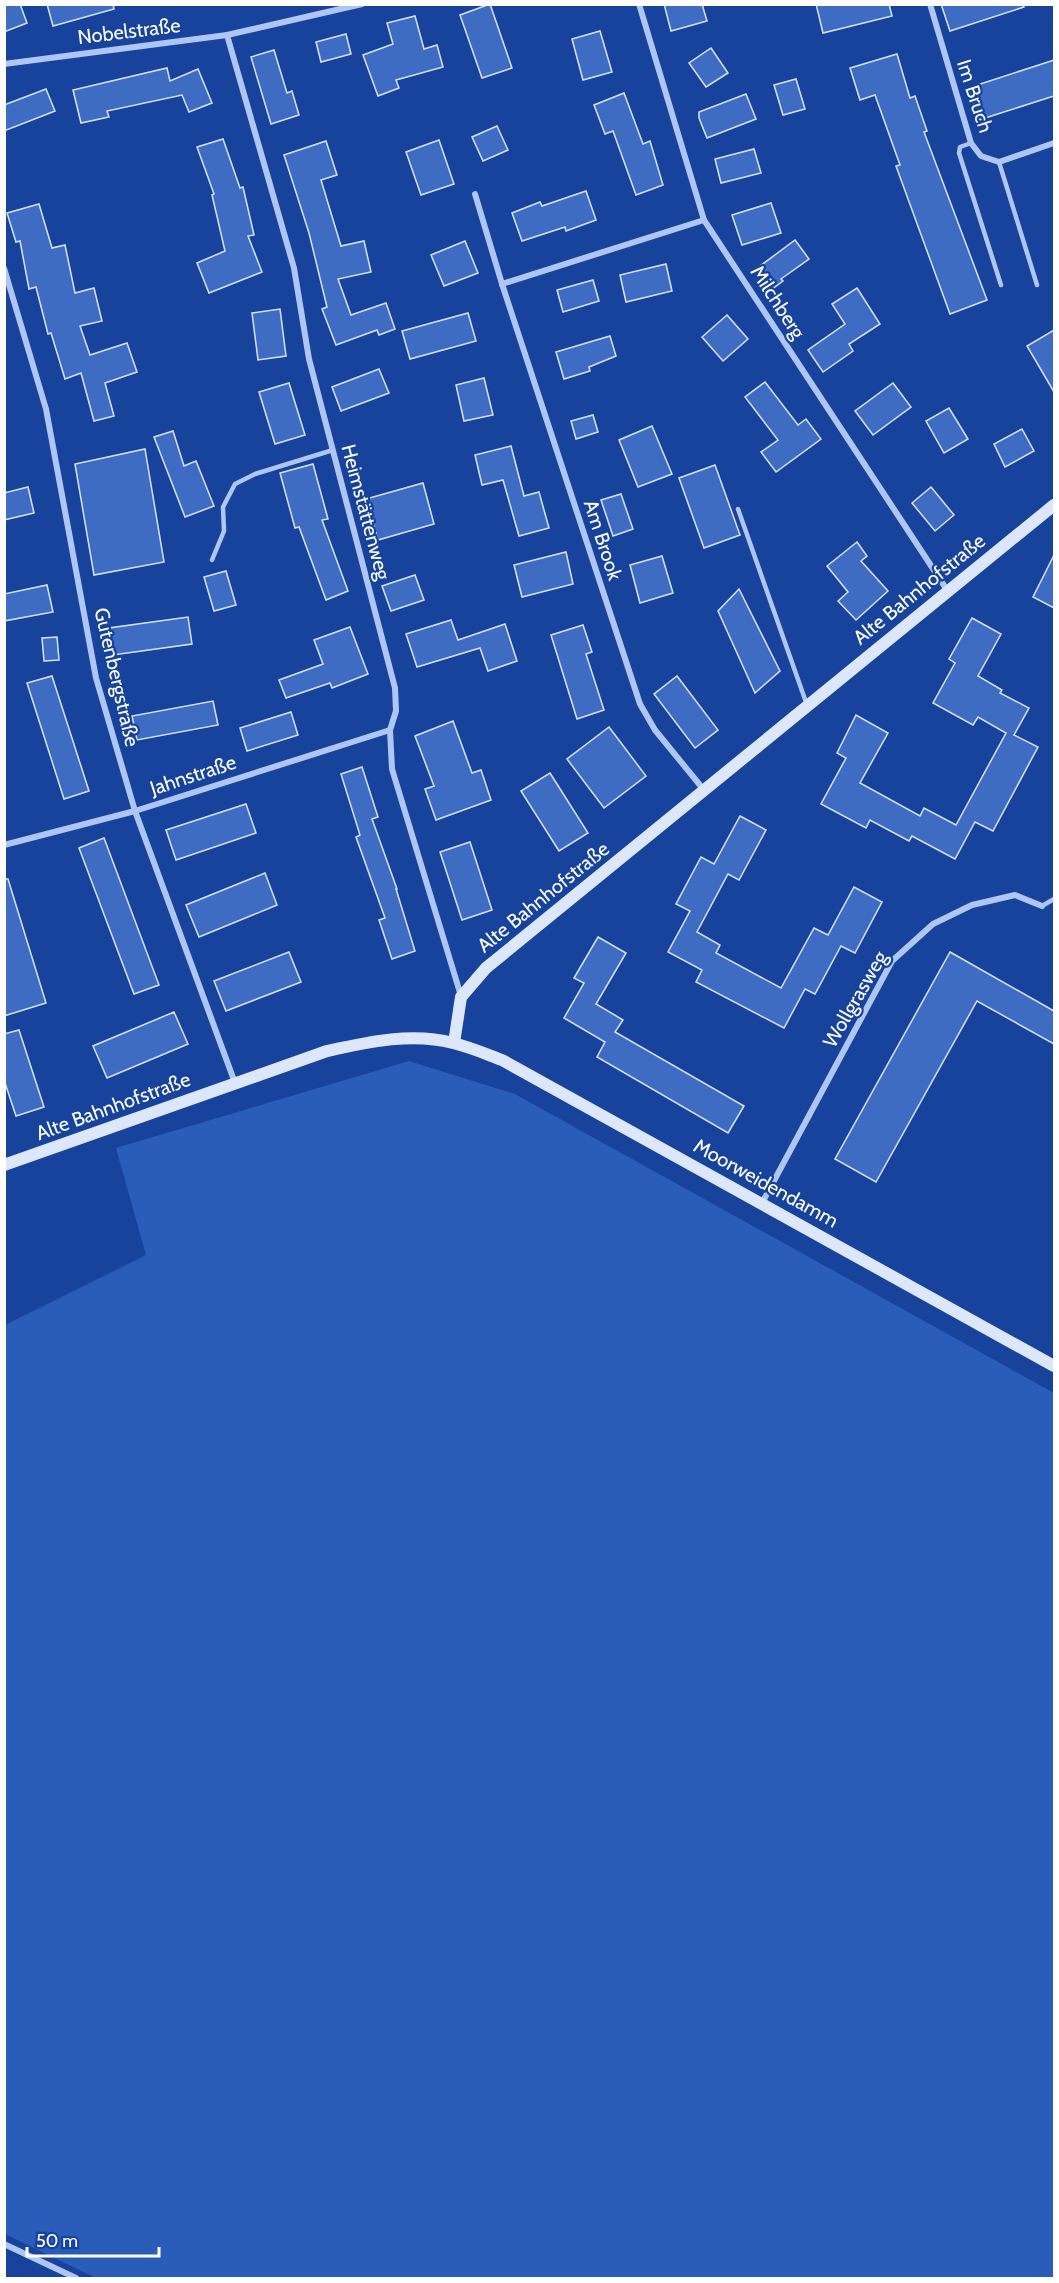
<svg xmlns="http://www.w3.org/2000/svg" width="1059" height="2283" font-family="Cabin,sans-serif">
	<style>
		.green { fill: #2a5cba }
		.building { fill: #3f6cc3; stroke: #d6e3fd; stroke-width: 1.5 }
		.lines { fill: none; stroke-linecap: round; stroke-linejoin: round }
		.lane { stroke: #aec6f3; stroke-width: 4.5 }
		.street { stroke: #aec6f3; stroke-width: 6 }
		.secondary { stroke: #dde7fc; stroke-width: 12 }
		.labels { text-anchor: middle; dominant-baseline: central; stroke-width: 4.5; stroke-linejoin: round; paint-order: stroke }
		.street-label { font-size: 20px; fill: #fff; stroke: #17439d }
	</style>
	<rect width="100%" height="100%" fill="#17439d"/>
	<path class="green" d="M 409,1061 L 515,1094 L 1054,1393 L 1054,2278 L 96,2278 L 5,2234 L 5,1325 L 146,1255 L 116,1148 Z"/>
	<g class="building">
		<path d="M 4,4 L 20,4 L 27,23 L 4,32 Z"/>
		<path d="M 47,4 L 113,4 L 114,9 L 53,26 Z"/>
		<path d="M 490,4 L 512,68 L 482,78 L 460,15 Z"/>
		<path d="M 664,4 L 702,4 L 707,21 L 671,31 Z"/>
		<path d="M 816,4 L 889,4 L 892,16 L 823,33 Z"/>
		<path d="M 941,4 L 1023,4 L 1024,7 L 950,31 Z"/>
		<path d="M 415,16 L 424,49 L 437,45 L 443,67 L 396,80 L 399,88 L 378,96 L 363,55 L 393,44 L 387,23 Z"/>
		<path d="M 600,31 L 612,72 L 583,80 L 572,39 Z"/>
		<path d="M 346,34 L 351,54 L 321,62 L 316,42 Z"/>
		<path d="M 711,48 L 728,73 L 706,87 L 689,63 Z"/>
		<path d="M 274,50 L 287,93 L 292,91 L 299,115 L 271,124 L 251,57 Z"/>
		<path d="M 897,54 L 910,98 L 915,96 L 927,131 L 924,132 L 987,300 L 950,314 L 896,166 L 900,165 L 875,95 L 860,100 L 850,68 Z"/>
		<path d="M 1054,60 L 1054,96 L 979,120 L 968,88 Z"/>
		<path d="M 167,68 L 170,81 L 198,69 L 212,103 L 189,112 L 182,95 L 107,111 L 109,117 L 81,123 L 73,90 Z"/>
		<path d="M 796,79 L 805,109 L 783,115 L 774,85 Z"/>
		<path d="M 46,89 L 55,111 L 4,131 L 4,105 Z"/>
		<path d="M 624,93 L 643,144 L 650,141 L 663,185 L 636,195 L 613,131 L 605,134 L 594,105 Z"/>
		<path d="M 746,94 L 756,119 L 707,138 L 699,118 L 699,112 Z"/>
		<path d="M 497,126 L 508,150 L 483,161 L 472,137 Z"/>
		<path d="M 223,139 L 240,188 L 243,187 L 254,235 L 248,236 L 262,272 L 209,293 L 197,263 L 225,251 L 212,195 L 214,194 L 197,147 Z"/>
		<path d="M 439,140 L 454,184 L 421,195 L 406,152 Z"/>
		<path d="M 326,141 L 337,175 L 321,180 L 341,246 L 364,241 L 371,272 L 338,279 L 351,315 L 386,303 L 395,329 L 379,335 L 377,330 L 336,345 L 322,309 L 327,307 L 309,233 L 284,155 Z"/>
		<path d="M 754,149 L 761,173 L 721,183 L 715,159 Z"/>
		<path d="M 586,191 L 596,220 L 566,231 L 565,227 L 522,241 L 512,213 L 540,202 L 542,206 Z"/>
		<path d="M 771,203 L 781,233 L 742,245 L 732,215 Z"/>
		<path d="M 39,204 L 52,248 L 65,245 L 75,293 L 94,288 L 102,321 L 80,326 L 90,355 L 127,343 L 137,372 L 105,383 L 114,416 L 94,421 L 81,373 L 65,379 L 51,333 L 48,334 L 36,287 L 29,289 L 20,241 L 16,242 L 7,213 Z"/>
		<path d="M 795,240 L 809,259 L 781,279 L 783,281 L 771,290 L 756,269 Z"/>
		<path d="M 465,241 L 478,273 L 444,286 L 431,255 Z"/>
		<path d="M 666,264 L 672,291 L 626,302 L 620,275 Z"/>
		<path d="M 593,280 L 599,301 L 563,312 L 557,290 Z"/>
		<path d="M 857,288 L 880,324 L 849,344 L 853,351 L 823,372 L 808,350 L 845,324 L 832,304 Z"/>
		<path d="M 280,309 L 286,356 L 258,360 L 252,313 Z"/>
		<path d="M 468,313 L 476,341 L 410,359 L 402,331 Z"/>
		<path d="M 727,315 L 748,339 L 723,361 L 702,337 Z"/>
		<path d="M 1054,330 L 1054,392 L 1027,346 Z"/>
		<path d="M 610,336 L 616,356 L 589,367 L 590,371 L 564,379 L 556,352 Z"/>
		<path d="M 379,369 L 389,393 L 341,411 L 332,387 Z"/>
		<path d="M 484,378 L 493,415 L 464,421 L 456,385 Z"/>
		<path d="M 765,382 L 798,425 L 806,419 L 821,439 L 776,472 L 761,452 L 778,440 L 745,397 Z"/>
		<path d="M 289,383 L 305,435 L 275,444 L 259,392 Z"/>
		<path d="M 893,383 L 911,407 L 873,435 L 855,411 Z"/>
		<path d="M 949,408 L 968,439 L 944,453 L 926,421 Z"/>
		<path d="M 593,415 L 598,432 L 576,439 L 571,421 Z"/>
		<path d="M 652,426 L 672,474 L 638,487 L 619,440 Z"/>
		<path d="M 1022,429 L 1034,451 L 1005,467 L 994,444 Z"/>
		<path d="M 173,431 L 184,466 L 196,461 L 214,506 L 185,517 L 154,437 Z"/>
		<path d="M 511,446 L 524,496 L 539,492 L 549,528 L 519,536 L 503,480 L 482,485 L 475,455 Z"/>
		<path d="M 145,449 L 164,562 L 94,575 L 75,464 Z"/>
		<path d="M 313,464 L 328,519 L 322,520 L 348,591 L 326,600 L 299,527 L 295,528 L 280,473 Z"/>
		<path d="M 715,465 L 740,535 L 704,548 L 679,478 Z"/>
		<path d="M 423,483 L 434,524 L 378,540 L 366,499 Z"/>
		<path d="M 28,487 L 34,513 L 4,520 L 4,493 Z"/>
		<path d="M 931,487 L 954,515 L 935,531 L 912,503 Z"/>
		<path d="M 621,494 L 633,529 L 613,536 L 601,500 Z"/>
		<path d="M 857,542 L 867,556 L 861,561 L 888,591 L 856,620 L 838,601 L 848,592 L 827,566 Z"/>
		<path d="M 566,552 L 573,584 L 522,597 L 514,565 Z"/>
		<path d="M 1054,555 L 1054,608 L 1033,597 Z"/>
		<path d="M 662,556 L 673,593 L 640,603 L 630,565 Z"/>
		<path d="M 226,571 L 236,605 L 214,611 L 204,577 Z"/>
		<path d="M 415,575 L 424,600 L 391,611 L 382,586 Z"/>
		<path d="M 47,585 L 53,612 L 4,621 L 4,594 Z"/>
		<path d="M 739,589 L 780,671 L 755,693 L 718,611 Z"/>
		<path d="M 188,617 L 192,644 L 113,655 L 109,628 Z"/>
		<path d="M 972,618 L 1001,634 L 978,676 L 1002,690 L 1000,693 L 1029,708 L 1014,735 L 1038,747 L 993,831 L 975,822 L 955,859 L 912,836 L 909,841 L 870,820 L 866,828 L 821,804 L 846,758 L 837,753 L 856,715 L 888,733 L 860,783 L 920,816 L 924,808 L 956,825 L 1006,733 L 978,717 L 973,725 L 933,703 L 955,663 L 949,659 Z"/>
		<path d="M 451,620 L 458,640 L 505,624 L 517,661 L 488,671 L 480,648 L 417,667 L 406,634 Z"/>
		<path d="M 583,625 L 592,652 L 586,654 L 604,710 L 577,719 L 551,635 Z"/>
		<path d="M 350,627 L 368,674 L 332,688 L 330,683 L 286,698 L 279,680 L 323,664 L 314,640 Z"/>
		<path d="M 57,637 L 59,660 L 44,661 L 42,638 Z"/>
		<path d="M 52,676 L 89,791 L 64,799 L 27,683 Z"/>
		<path d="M 677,676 L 718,730 L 695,748 L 654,694 Z"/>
		<path d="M 213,701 L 218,725 L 137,740 L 132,716 Z"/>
		<path d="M 291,712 L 298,735 L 247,751 L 240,728 Z"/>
		<path d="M 453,721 L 472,773 L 481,770 L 491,800 L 436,820 L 425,789 L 434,786 L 415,736 Z"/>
		<path d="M 609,727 L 646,776 L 604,808 L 567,759 Z"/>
		<path d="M 362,767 L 378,817 L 372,819 L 397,889 L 396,889 L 415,951 L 392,959 L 379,920 L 385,918 L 356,837 L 360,835 L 341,774 Z"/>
		<path d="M 550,773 L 588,833 L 559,851 L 521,791 Z"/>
		<path d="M 246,804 L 256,833 L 176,860 L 166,830 Z"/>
		<path d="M 740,816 L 766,830 L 739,880 L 728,874 L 697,932 L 720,945 L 716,953 L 781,988 L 814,928 L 828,935 L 854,887 L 882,902 L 855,953 L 841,946 L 815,994 L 805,989 L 784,1028 L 696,982 L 702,970 L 668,952 L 690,911 L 676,904 L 701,857 L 714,864 Z"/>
		<path d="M 104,838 L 159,985 L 134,994 L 79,848 Z"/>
		<path d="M 470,842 L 492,910 L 462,920 L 440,852 Z"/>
		<path d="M 265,873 L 277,905 L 199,937 L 186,905 Z"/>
		<path d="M 4,879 L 8,879 L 46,1003 L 4,1016 Z"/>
		<path d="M 598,937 L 626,953 L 596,1004 L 623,1020 L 615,1032 L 744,1106 L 728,1133 L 597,1057 L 605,1042 L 564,1018 L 584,983 L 574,978 Z"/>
		<path d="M 289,952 L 301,982 L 226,1011 L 214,981 Z"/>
		<path d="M 950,952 L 1054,1011 L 1054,1044 L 977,1001 L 876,1182 L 835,1159 Z"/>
		<path d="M 174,1012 L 188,1044 L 107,1078 L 93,1046 Z"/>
		<path d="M 19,1030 L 44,1107 L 16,1116 L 4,1080 L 4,1034 Z"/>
	</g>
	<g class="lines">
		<g class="lane">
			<path d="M 971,143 L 960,147 L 959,153 L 1001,285"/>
			<path d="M 999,162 L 1037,285"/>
			<path d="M 738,509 L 807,705"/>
			<path d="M 212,560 L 224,531 L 223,507 L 235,484 L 255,474 L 333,450"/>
			<path d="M 1042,906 L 1054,899"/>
		</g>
		<g class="street">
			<path d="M 639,4 L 704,220 L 947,590"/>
			<path d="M 930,4 L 971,143 L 981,156 L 999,162 L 1054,143"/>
			<path d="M 227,35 L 294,268 L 309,359 L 395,688 L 396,711 L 390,730 L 392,769 L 461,996"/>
			<path d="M 4,64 L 227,35 L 362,4"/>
			<path d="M 475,194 L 502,284 L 640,704 L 655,730 L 704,790"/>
			<path d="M 4,268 L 46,409 L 96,678 L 135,811 L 235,1083"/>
			<path d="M 502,284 L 704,220"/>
			<path d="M 4,845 L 135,811 L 390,730"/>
			<path d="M 762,1203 L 892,961 L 933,924 L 972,905 L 1015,895 L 1042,906"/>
			<path d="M 4,2244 L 76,2278"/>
		</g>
		<g class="secondary">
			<path d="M 454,1043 L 461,997 L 486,968 L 1054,505"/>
			<path d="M 4,1165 L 327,1051 C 368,1042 412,1032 453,1043 C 470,1047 486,1054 502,1060 L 1054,1366"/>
		</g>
	</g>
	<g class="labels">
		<g class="street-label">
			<text transform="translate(129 31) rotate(-7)">Nobelstraße</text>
			<text transform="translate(975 96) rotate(72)">Im Bruch</text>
			<text transform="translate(778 302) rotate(57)">Milchberg</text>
			<text transform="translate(366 512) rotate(75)">Heimstättenweg</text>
			<text transform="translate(603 540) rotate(72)">Am Brook</text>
			<text transform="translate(919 589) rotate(-39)">Alte Bahnhofstraße</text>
			<text transform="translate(117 677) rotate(77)">Gutenbergstraße</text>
			<text transform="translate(193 775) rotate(-18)">Jahnstraße</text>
			<text transform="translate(543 897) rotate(-39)">Alte Bahnhofstraße</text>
			<text transform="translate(855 999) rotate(-60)">Wollgrasweg</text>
			<text transform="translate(113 1106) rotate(-20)">Alte Bahnhofstraße</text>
			<text transform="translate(766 1183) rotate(29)">Moorweidendamm</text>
		</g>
	</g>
	<rect width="1059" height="2283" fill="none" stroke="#ffffff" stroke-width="12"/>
	<path d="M27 2247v9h132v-9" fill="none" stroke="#ffffff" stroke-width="3"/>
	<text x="36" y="2247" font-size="18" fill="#ffffff" stroke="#17439d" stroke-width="4.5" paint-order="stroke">50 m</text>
</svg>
